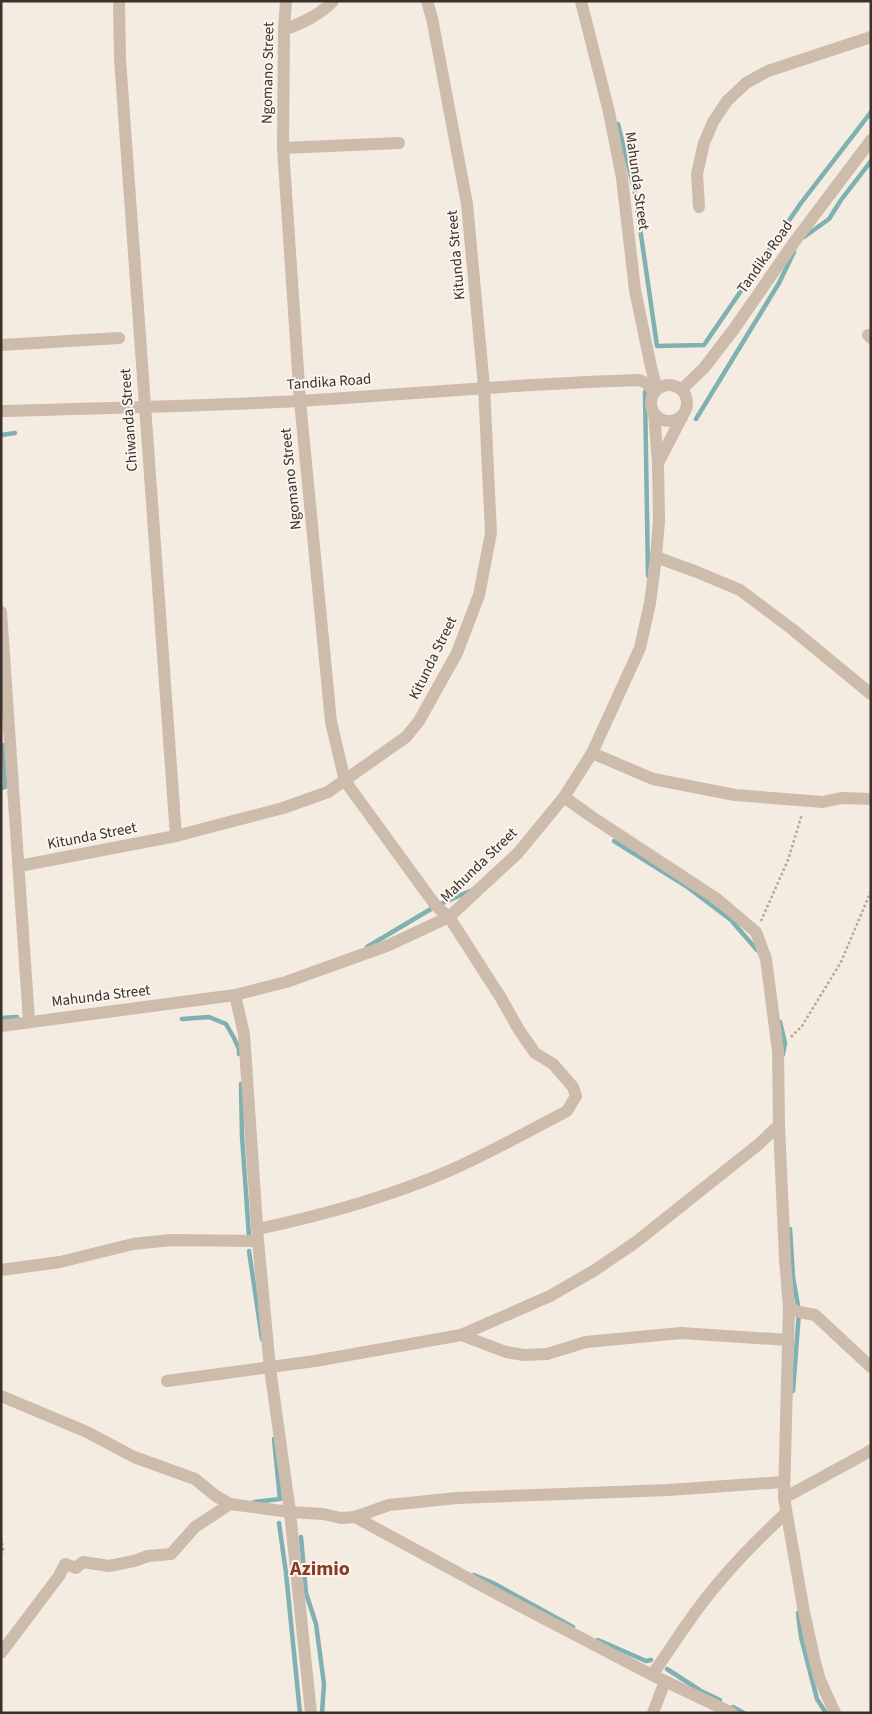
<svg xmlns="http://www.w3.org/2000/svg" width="872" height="1714" font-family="'Source Sans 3',sans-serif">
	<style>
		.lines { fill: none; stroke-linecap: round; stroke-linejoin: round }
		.stream { stroke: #7fb0b2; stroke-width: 4.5 }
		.path { stroke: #b9a596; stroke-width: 2.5; stroke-dasharray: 2.5 2.5; stroke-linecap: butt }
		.minor { stroke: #cdbbac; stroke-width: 12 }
		.labels { text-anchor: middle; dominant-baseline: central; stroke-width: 4; stroke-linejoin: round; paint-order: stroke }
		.street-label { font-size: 15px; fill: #3b302b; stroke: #fbf5ee }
		.district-label { font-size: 20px; font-weight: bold; fill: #8c3b22; stroke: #fbf5ee }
	</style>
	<rect width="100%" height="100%" fill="#f4ebe1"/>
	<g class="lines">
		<g class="stream">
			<path d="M 618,124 L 635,193 L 657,346 L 704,345 L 801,203 L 871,112"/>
			<path d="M 804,237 L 829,219 L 841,200 L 871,161"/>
			<path d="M 645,392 L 648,576"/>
			<path d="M 696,419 L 779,283 L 794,252"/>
			<path d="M 1,435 L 15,433"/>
			<path d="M 1,788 L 5,787 L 4,745"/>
			<path d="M 614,841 L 686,886 L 731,920 L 757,950"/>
			<path d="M 367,947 L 436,906 L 470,891"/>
			<path d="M 1,1018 L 17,1017"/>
			<path d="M 182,1019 L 209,1017 L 226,1024 L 234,1038 L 239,1049 L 239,1054"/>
			<path d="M 780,1022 L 785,1043 L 783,1054"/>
			<path d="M 241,1084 L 242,1136 L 249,1236"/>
			<path d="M 790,1229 L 793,1277 L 799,1312 L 793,1391"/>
			<path d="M 249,1251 L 262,1339"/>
			<path d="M 254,1502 L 280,1499 L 274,1439"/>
			<path d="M 279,1523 L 286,1573 L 300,1713"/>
			<path d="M 301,1537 L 306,1593 L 316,1624 L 324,1684 L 322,1713"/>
			<path d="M 474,1575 L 493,1583 L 573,1627"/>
			<path d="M 798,1613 L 801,1637 L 817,1699 L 826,1713"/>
			<path d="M 598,1640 L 646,1661 L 651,1660"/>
			<path d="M 667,1669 L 701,1691 L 720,1700"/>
			<path d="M 733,1707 L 744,1713"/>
		</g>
		<g class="path">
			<path d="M 761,921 L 788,860 L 802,814"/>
			<path d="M 791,1037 L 802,1026 L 841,962 L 871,891"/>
			<path d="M 1,1538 L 4,1553"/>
		</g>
		<g class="minor">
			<path d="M 119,1 L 120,59 L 176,836"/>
			<path d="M 581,1 L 609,112 L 622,178 L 635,290 L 651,367 L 657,389"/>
			<path d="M 284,30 C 302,23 320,15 333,1"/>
			<path d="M 283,148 L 399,143"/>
			<path d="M 699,207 L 697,174 L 704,143 L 713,122 L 727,101 L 746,83 L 768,71 L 871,37"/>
			<path d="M 868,335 L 871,338"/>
			<path d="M 1,345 L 119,338"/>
			<circle cx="669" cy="403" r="18"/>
			<path d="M 682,389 L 704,368 L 734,329 L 795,241 L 871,140"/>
			<path d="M 1,411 C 101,408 201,406 300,401 C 414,394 527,383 640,380 L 646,383 L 654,392"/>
			<path d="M 658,463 L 682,417"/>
			<path d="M 656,557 L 697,572 L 740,590 L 792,629 L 871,694"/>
			<path d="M 1,612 L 29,1021"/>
			<path d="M 592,753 L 653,779 L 735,795 L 823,802 L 841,798 L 871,799"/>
			<path d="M 564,797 L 592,817 L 717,899 L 756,932 L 766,959 L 778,1051 L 779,1125 L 785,1259 L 789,1308 L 784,1498 L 804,1612 L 815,1662 L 820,1680 L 835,1713"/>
			<path d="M 19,866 L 176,836 L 283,808 L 328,792 L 406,737 L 419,721 L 457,653 L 479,595 L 491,533 L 484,387 L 467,204 L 432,18 L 427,1"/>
			<path d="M 235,995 L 244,1034 L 258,1241 L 270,1368 L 290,1512 L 311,1713"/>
			<path d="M 1,1026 L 235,995 L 286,982 L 389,945 L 449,917 L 518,853 L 564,797 L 592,753 L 640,648 L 650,603 L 656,557 L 659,521 L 658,463 L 654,413"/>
			<path d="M 258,1229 C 324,1215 389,1197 451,1170 C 491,1152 529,1131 567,1111 L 576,1096 L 573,1087 L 553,1064 L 535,1053 L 519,1030 L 501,998 L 449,917 L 436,906 L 345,781 L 331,722 L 300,401 L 283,148 L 284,30 L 286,1"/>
			<path d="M 1,1270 L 60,1262 L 133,1244 L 171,1240 L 258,1241"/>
			<path d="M 789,1308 L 799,1312 L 815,1315 L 871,1367"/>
			<path d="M 461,1335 L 506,1352 L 524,1355 L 547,1354 L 586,1342 L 681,1333 L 788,1340"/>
			<path d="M 167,1381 L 315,1361 L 461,1335 L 550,1296 L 595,1270 L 636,1242 L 759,1144 L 779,1125"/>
			<path d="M 1,1396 L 87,1432 L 134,1457 L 195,1479 L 216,1496 L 230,1504 L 290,1512 L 323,1514 L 341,1518 L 355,1517 L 389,1505 L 457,1498 L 669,1490 L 783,1482"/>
			<path d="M 784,1498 L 863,1455 L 871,1450"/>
			<path d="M 355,1517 L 501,1596 L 652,1675 L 732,1713"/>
			<path d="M 1,1653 L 59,1576 L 65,1564 L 76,1568 L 83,1562 L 109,1566 L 134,1561 L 148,1556 L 171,1554 L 195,1527 L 230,1504"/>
			<path d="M 652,1675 C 664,1658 675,1641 687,1624 C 715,1583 750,1546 786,1513"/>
			<path d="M 653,1713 L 665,1681"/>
		</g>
	</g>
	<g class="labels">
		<g class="street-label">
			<text transform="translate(268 73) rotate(-89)">Ngomano Street</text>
			<text transform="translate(637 181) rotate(82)">Mahunda Street</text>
			<text transform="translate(456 255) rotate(-95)">Kitunda Street</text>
			<text transform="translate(765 257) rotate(-55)">Tandika Road</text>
			<text transform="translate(329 382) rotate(-4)">Tandika Road</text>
			<text transform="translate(129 420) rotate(-94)">Chiwanda Street</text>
			<text transform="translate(291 479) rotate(-96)">Ngomano Street</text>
			<text transform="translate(433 658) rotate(-64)">Kitunda Street</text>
			<text transform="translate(92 836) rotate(-11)">Kitunda Street</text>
			<text transform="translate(479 865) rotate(-44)">Mahunda Street</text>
			<text transform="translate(101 996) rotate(-7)">Mahunda Street</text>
		</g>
		<g class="district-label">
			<text x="320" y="1569">Azimio</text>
		</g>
	</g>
	<rect width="872" height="1714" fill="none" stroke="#3b302b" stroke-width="5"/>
</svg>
